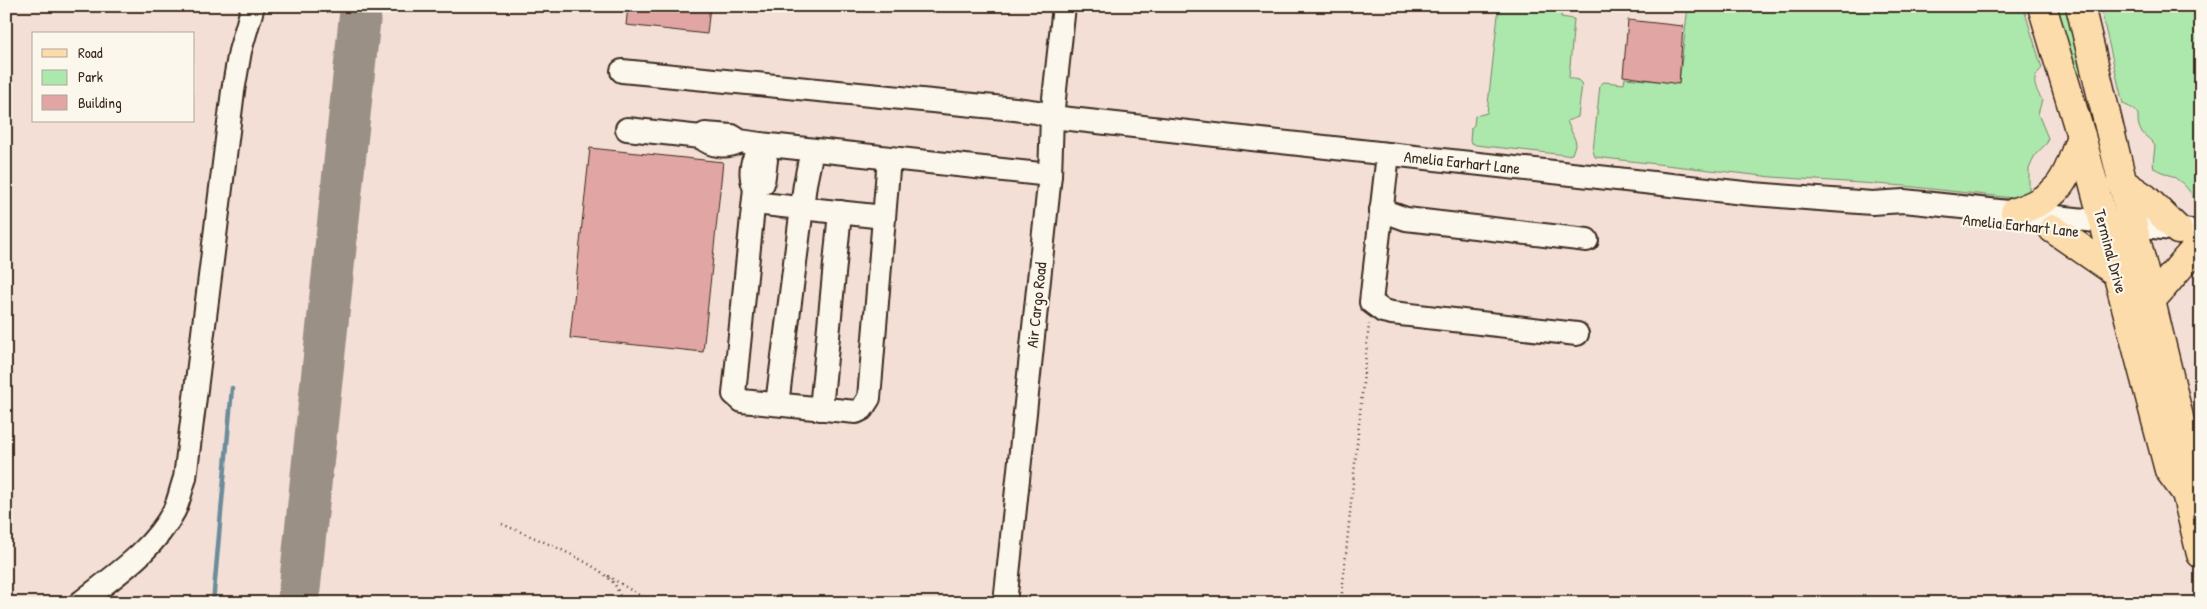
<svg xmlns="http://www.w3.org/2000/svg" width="2207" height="609" font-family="'Patrick Hand',sans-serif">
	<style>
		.built { fill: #f3dfd6; fill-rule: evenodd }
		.green { fill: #ace7ac; stroke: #748865 }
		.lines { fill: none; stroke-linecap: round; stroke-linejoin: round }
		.stream { stroke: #6c8c9a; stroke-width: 4.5 }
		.taxiway { stroke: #9b9085; stroke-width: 42 }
		.building { fill: #e1a6a3; stroke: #3b2a1e }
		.minor-casing { stroke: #3b2a1e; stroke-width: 26 }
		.major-casing { stroke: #3b2a1e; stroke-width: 31 }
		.path { stroke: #3b2a1e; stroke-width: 2.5; stroke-dasharray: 1 4; stroke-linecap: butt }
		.minor { stroke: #fbf7ec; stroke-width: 22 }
		.major { stroke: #fddcac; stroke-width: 28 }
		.labels { text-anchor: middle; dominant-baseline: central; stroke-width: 4.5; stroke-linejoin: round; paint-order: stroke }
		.street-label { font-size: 16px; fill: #3b2a1e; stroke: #fbf7ec }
	</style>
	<rect width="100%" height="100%" fill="#fbf7ec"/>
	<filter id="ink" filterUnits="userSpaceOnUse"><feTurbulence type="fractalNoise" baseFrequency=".02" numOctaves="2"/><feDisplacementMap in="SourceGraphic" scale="10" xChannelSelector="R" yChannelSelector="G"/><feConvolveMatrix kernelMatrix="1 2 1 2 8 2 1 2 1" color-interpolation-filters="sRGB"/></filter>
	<g filter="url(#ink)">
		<path class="built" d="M 6,6 L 2201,6 L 2201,603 L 6,603 ZM 34,34 L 194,34 L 194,121 L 34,121 Z"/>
		<g class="green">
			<path d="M 1499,6 L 1562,6 L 1561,17 L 1574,19 L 1569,78 L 1578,80 L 1582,84 L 1578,117 L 1567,121 L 1576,142 L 1572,154 L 1566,155 L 1476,145 L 1470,142 L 1471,128 L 1474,125 L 1475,116 L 1487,113 Z"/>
			<path d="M 1688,6 L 2023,6 L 2042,68 C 2030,80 2035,87 2042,100 L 2038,114 L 2048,138 L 2047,143 L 2035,155 L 2029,169 L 2029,192 L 2022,199 L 1905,186 L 1772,177 L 1595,157 L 1593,151 L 1600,85 L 1604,82 L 1624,84 L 1625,78 L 1679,83 Z"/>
			<path d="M 2051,6 L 2071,6 L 2087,73 L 2080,75 L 2069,62 Z"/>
			<path d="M 2100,6 L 2201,6 L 2201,217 C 2194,199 2192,188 2172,176 C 2166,173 2160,172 2154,168 L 2153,163 L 2155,146 C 2152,140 2145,137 2141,131 C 2133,116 2147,114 2123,104 Z"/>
		</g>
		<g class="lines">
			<path class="stream" d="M 213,603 L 232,388"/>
			<path class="taxiway" d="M 298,603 L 361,6"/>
		</g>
		<g class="building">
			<path d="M 628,6 L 710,6 L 707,34 L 626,25 Z"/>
			<path d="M 1628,20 L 1683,26 L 1679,84 L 1623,76 Z"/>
			<path d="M 590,148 L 723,162 L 703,352 L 570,338 Z"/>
		</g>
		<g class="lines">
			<g class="minor-casing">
				<g id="minor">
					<path d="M 622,71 L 1015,109 L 1037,112 L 1052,117 L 1753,194 L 1872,203 L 1904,201 L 2201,232"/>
					<path d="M 627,129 L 701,137"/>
					<path d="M 740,141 C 727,148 712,147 701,137 L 705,134 L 732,136 L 740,141 L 760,144 L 1050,175"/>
					<path d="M 759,151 L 766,160 L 763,183 L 755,188 C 751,181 750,168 754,159 C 756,153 759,151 760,144"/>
					<path d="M 1388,154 L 1371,302 L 1383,311 L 1392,313 L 1577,334"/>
					<path d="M 755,188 L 734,394 L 742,401 L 856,412 L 862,409 L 869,398 L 889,158"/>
					<path d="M 754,203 L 884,217"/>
					<path d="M 1381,210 L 1406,219 L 1587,240"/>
					<path d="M 777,404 L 805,184 L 812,150"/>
					<path d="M 821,409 L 840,212"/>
					<path d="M 80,603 C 114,576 153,551 174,511 C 179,501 181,489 185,478 L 233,91 L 240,51 L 253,6"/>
					<path d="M 1005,603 L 1050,175 L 1052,117 L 1064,6"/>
				</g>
			</g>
			<g class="major-casing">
				<g id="major">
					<path d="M 2042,6 L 2081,136 L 2169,470 L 2186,493"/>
					<path d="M 2080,6 L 2190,463 L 2186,493 L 2201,554"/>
					<path d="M 2121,182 L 2145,198 L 2178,230"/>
					<path d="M 2015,212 C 2063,196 2065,180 2081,136"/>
					<path d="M 2053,229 L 2117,273"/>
					<path d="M 2151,300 C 2169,282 2182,261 2201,244"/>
				</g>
			</g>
			<g class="path">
				<path d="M 502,524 C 529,536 599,562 615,585 C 618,590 620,597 623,603"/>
				<path d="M 608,576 L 652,603"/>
				<path d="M 1341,603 L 1369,324"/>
				<path d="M 1801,603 C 1811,596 1824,596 1834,603"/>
				<path d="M 1857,603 L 1870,600 L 1885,603"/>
			</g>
			<use href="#minor" class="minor"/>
			<use href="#major" class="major"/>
		</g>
	</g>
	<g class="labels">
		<g class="street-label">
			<text transform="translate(1462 162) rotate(6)">Amelia Earhart Lane</text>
			<text transform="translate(2021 225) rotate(6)">Amelia Earhart Lane</text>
			<text transform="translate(2111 251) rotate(75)">Terminal Drive</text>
			<text transform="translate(1036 305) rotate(-84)">Air Cargo Road</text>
		</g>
	</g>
	<rect width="2207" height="609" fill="none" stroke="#fbf7ec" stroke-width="25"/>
	<rect x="12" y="12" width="2182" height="584" fill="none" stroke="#3b2a1e" stroke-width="2" filter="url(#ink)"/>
	<rect x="32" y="32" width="162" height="90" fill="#fbf7ec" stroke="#aea59a"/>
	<rect x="42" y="49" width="25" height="8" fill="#fddcac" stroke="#aea59a"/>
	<text x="78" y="58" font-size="15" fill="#3b2a1e">Road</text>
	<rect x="42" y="70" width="25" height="15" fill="#ace7ac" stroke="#aea59a"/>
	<text x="78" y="82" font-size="15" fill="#3b2a1e">Park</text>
	<rect x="42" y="95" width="25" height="15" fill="#e1a6a3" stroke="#aea59a"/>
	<text x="78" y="108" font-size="15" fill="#3b2a1e">Building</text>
</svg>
